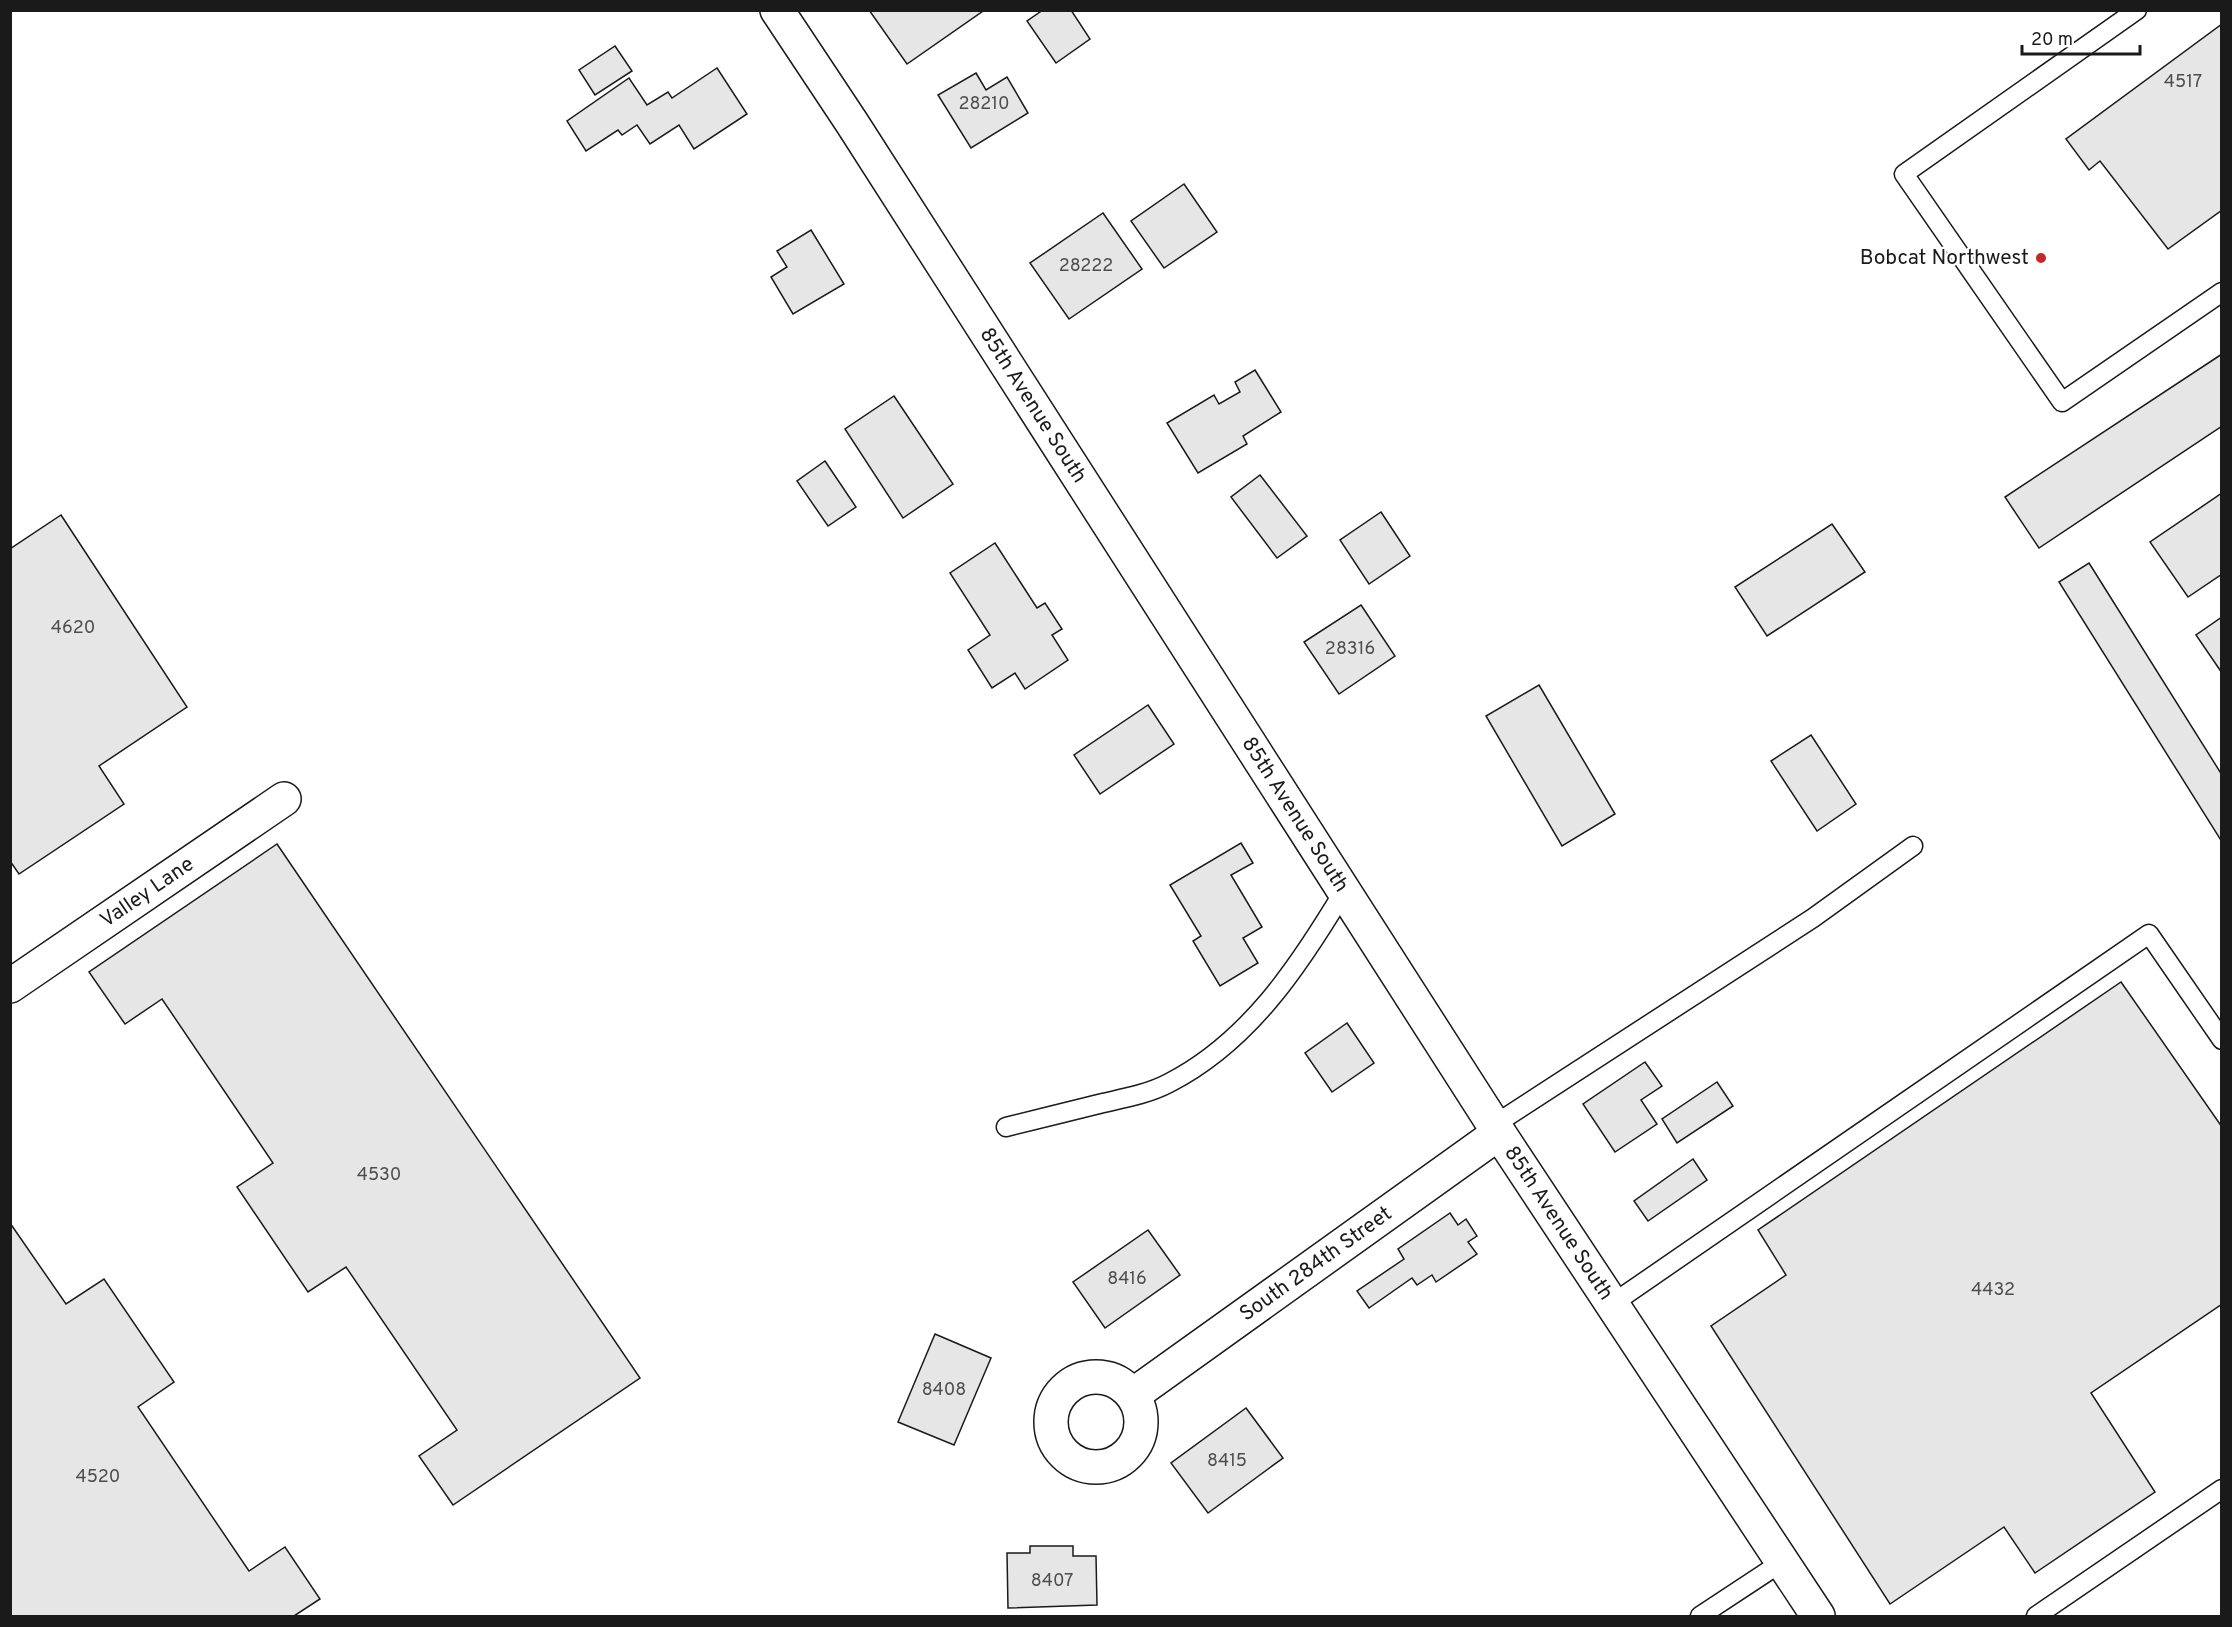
<svg xmlns="http://www.w3.org/2000/svg" width="2232" height="1627" font-family="Overpass,sans-serif">
	<style>
		.building { fill: #e6e6e6; stroke: #1a1a1a; stroke-width: 1.5 }
		.lines { fill: none; stroke-linecap: round; stroke-linejoin: round }
		.lane-casing { stroke: #1a1a1a; stroke-width: 21 }
		.street-casing { stroke: #1a1a1a; stroke-width: 36 }
		.lane { stroke: #fff; stroke-width: 18 }
		.street { stroke: #fff; stroke-width: 33 }
		.poi-dot { fill: #c62828; stroke: #fff; stroke-width: 2 }
		.labels { text-anchor: middle; dominant-baseline: central; stroke-width: 4.5; stroke-linejoin: round; paint-order: stroke }
		.number-label { font-size: 18px; fill: #4d4d4d }
		.poi-label { font-size: 21px; fill: #1a1a1a; stroke: #fff; text-anchor: end }
		.street-label { font-size: 21px; fill: #1a1a1a; stroke: #fff }
	</style>
	<rect width="100%" height="100%" fill="#fff"/>
	<g class="building">
		<path d="M 869,10 L 983,10 L 983,11 L 907,64 Z"/>
		<path d="M 1043,10 L 1071,10 L 1090,39 L 1056,63 L 1027,21 Z"/>
		<path d="M 2222,24 L 2222,210 L 2168,249 L 2100,161 L 2089,170 L 2066,139 Z"/>
		<path d="M 615,46 L 632,71 L 595,95 L 579,70 Z"/>
		<path d="M 717,68 L 747,114 L 694,149 L 679,125 L 650,144 L 637,125 L 622,135 L 618,130 L 586,151 L 567,121 L 629,78 L 647,105 L 668,92 L 672,98 Z"/>
		<path d="M 976,73 L 986,90 L 1007,77 L 1028,113 L 971,148 L 938,95 Z"/>
		<path d="M 1184,184 L 1217,232 L 1164,268 L 1131,221 Z"/>
		<path d="M 1103,213 L 1142,269 L 1069,319 L 1030,263 Z"/>
		<path d="M 811,230 L 844,284 L 793,314 L 771,277 L 787,267 L 777,251 Z"/>
		<path d="M 2222,354 L 2222,426 L 2039,548 L 2005,497 Z"/>
		<path d="M 1255,370 L 1281,412 L 1243,436 L 1247,444 L 1198,473 L 1167,423 L 1214,395 L 1219,404 L 1240,392 L 1235,382 Z"/>
		<path d="M 894,396 L 953,484 L 903,518 L 845,429 Z"/>
		<path d="M 825,461 L 856,507 L 828,526 L 797,481 Z"/>
		<path d="M 1260,475 L 1307,536 L 1277,558 L 1231,497 Z"/>
		<path d="M 2222,493 L 2222,574 L 2188,597 L 2150,542 Z"/>
		<path d="M 1381,512 L 1410,556 L 1369,584 L 1340,540 Z"/>
		<path d="M 61,515 L 187,707 L 99,766 L 124,804 L 19,874 L 10,861 L 10,549 Z"/>
		<path d="M 1832,524 L 1865,572 L 1767,636 L 1735,587 Z"/>
		<path d="M 995,543 L 1037,608 L 1045,603 L 1062,629 L 1052,635 L 1068,660 L 1025,689 L 1015,673 L 992,688 L 968,650 L 990,635 L 950,573 Z"/>
		<path d="M 2089,563 L 2222,775 L 2222,842 L 2059,582 Z"/>
		<path d="M 1361,605 L 1395,656 L 1339,694 L 1304,642 Z"/>
		<path d="M 2222,617 L 2222,673 L 2196,635 Z"/>
		<path d="M 1539,685 L 1615,814 L 1562,846 L 1486,716 Z"/>
		<path d="M 1148,705 L 1174,744 L 1100,794 L 1074,755 Z"/>
		<path d="M 1811,735 L 1856,804 L 1817,831 L 1771,761 Z"/>
		<path d="M 1241,843 L 1253,863 L 1231,875 L 1262,927 L 1243,938 L 1258,963 L 1220,986 L 1193,941 L 1201,936 L 1170,885 Z"/>
		<path d="M 277,844 L 640,1378 L 453,1505 L 419,1456 L 457,1430 L 346,1267 L 308,1292 L 237,1187 L 273,1163 L 162,999 L 125,1024 L 89,972 Z"/>
		<path d="M 2121,982 L 2222,1127 L 2222,1304 L 2091,1393 L 2155,1492 L 2035,1573 L 2004,1527 L 1890,1604 L 1711,1326 L 1786,1275 L 1758,1230 Z"/>
		<path d="M 1347,1023 L 1374,1063 L 1332,1092 L 1305,1053 Z"/>
		<path d="M 1645,1062 L 1662,1086 L 1641,1100 L 1657,1124 L 1615,1152 L 1583,1104 Z"/>
		<path d="M 1717,1082 L 1733,1106 L 1677,1143 L 1662,1119 Z"/>
		<path d="M 1693,1159 L 1707,1180 L 1648,1221 L 1634,1201 Z"/>
		<path d="M 1450,1213 L 1458,1225 L 1466,1219 L 1477,1236 L 1468,1242 L 1477,1254 L 1436,1282 L 1432,1275 L 1417,1285 L 1412,1278 L 1369,1308 L 1357,1291 L 1404,1259 L 1398,1249 Z"/>
		<path d="M 10,1223 L 66,1304 L 104,1279 L 174,1382 L 138,1407 L 249,1571 L 285,1547 L 320,1599 L 294,1616 L 10,1616 Z"/>
		<path d="M 1148,1230 L 1180,1275 L 1105,1328 L 1073,1282 Z"/>
		<path d="M 935,1334 L 991,1358 L 954,1445 L 898,1422 Z"/>
		<path d="M 1246,1408 L 1283,1458 L 1208,1513 L 1171,1463 Z"/>
		<path d="M 1030,1546 L 1073,1546 L 1073,1556 L 1096,1556 L 1097,1605 L 1008,1608 L 1007,1553 L 1030,1553 Z"/>
	</g>
	<g class="lines">
		<g class="lane-casing">
			<g id="lane">
				<path d="M 2137,10 L 1904,174 L 2062,402 L 2222,292"/>
				<path d="M 1494,1125 L 1813,918 L 1913,846"/>
				<path d="M 1006,1127 C 1038,1119 1071,1111 1103,1103 C 1125,1098 1148,1094 1169,1083 C 1249,1042 1299,966 1344,891"/>
				<path d="M 1612,1304 L 2149,934 L 2222,1040"/>
				<path d="M 1700,1616 L 1782,1562"/>
				<path d="M 2036,1616 L 2222,1489"/>
			</g>
		</g>
		<g class="street-casing">
			<g id="street">
				<path id="s1" d="M 777,10 L 852,123 L 1499,1133 L 1818,1616"/>
				<path id="s2" d="M 10,986 L 284,799"/>
				<circle cx="1096" cy="1422" r="45"/>
				<path id="s3" d="M 1133,1395 L 1499,1133"/>
			</g>
		</g>
		<use href="#lane" class="lane"/>
		<use href="#street" class="street"/>
	</g>
	<circle class="poi-dot" cx="2041" cy="258" r="6"/>
	<g class="labels">
		<g class="number-label">
			<text x="2183" y="82">4517</text>
			<text x="984" y="104">28210</text>
			<text x="1086" y="266">28222</text>
			<text x="73" y="628">4620</text>
			<text x="1350" y="649">28316</text>
			<text x="379" y="1175">4530</text>
			<text x="1127" y="1279">8416</text>
			<text x="1993" y="1290">4432</text>
			<text x="944" y="1390">8408</text>
			<text x="1227" y="1461">8415</text>
			<text x="98" y="1477">4520</text>
			<text x="1052" y="1581">8407</text>
		</g>
		<g class="poi-label">
			<text x="2029" y="258">Bobcat Northwest</text>
		</g>
		<g class="street-label">
			<text stroke="none"><textPath href="#s1" startOffset="471">85th Avenue South</textPath></text>
			<text stroke="none"><textPath href="#s1" startOffset="957">85th Avenue South</textPath></text>
			<text stroke="none"><textPath href="#s2" startOffset="166">Valley Lane</textPath></text>
			<text stroke="none"><textPath href="#s1" startOffset="1443">85th Avenue South</textPath></text>
			<text stroke="none"><textPath href="#s3" startOffset="225">South 284th Street</textPath></text>
		</g>
	</g>
	<rect width="2232" height="1627" fill="none" stroke="#1a1a1a" stroke-width="24"/>
	<path d="M2022 45v9h118v-9" fill="none" stroke="#1a1a1a" stroke-width="3"/>
	<text x="2031" y="45" font-size="18" fill="#1a1a1a" stroke="#ffffff" stroke-width="4.5" paint-order="stroke">20 m</text>
</svg>
